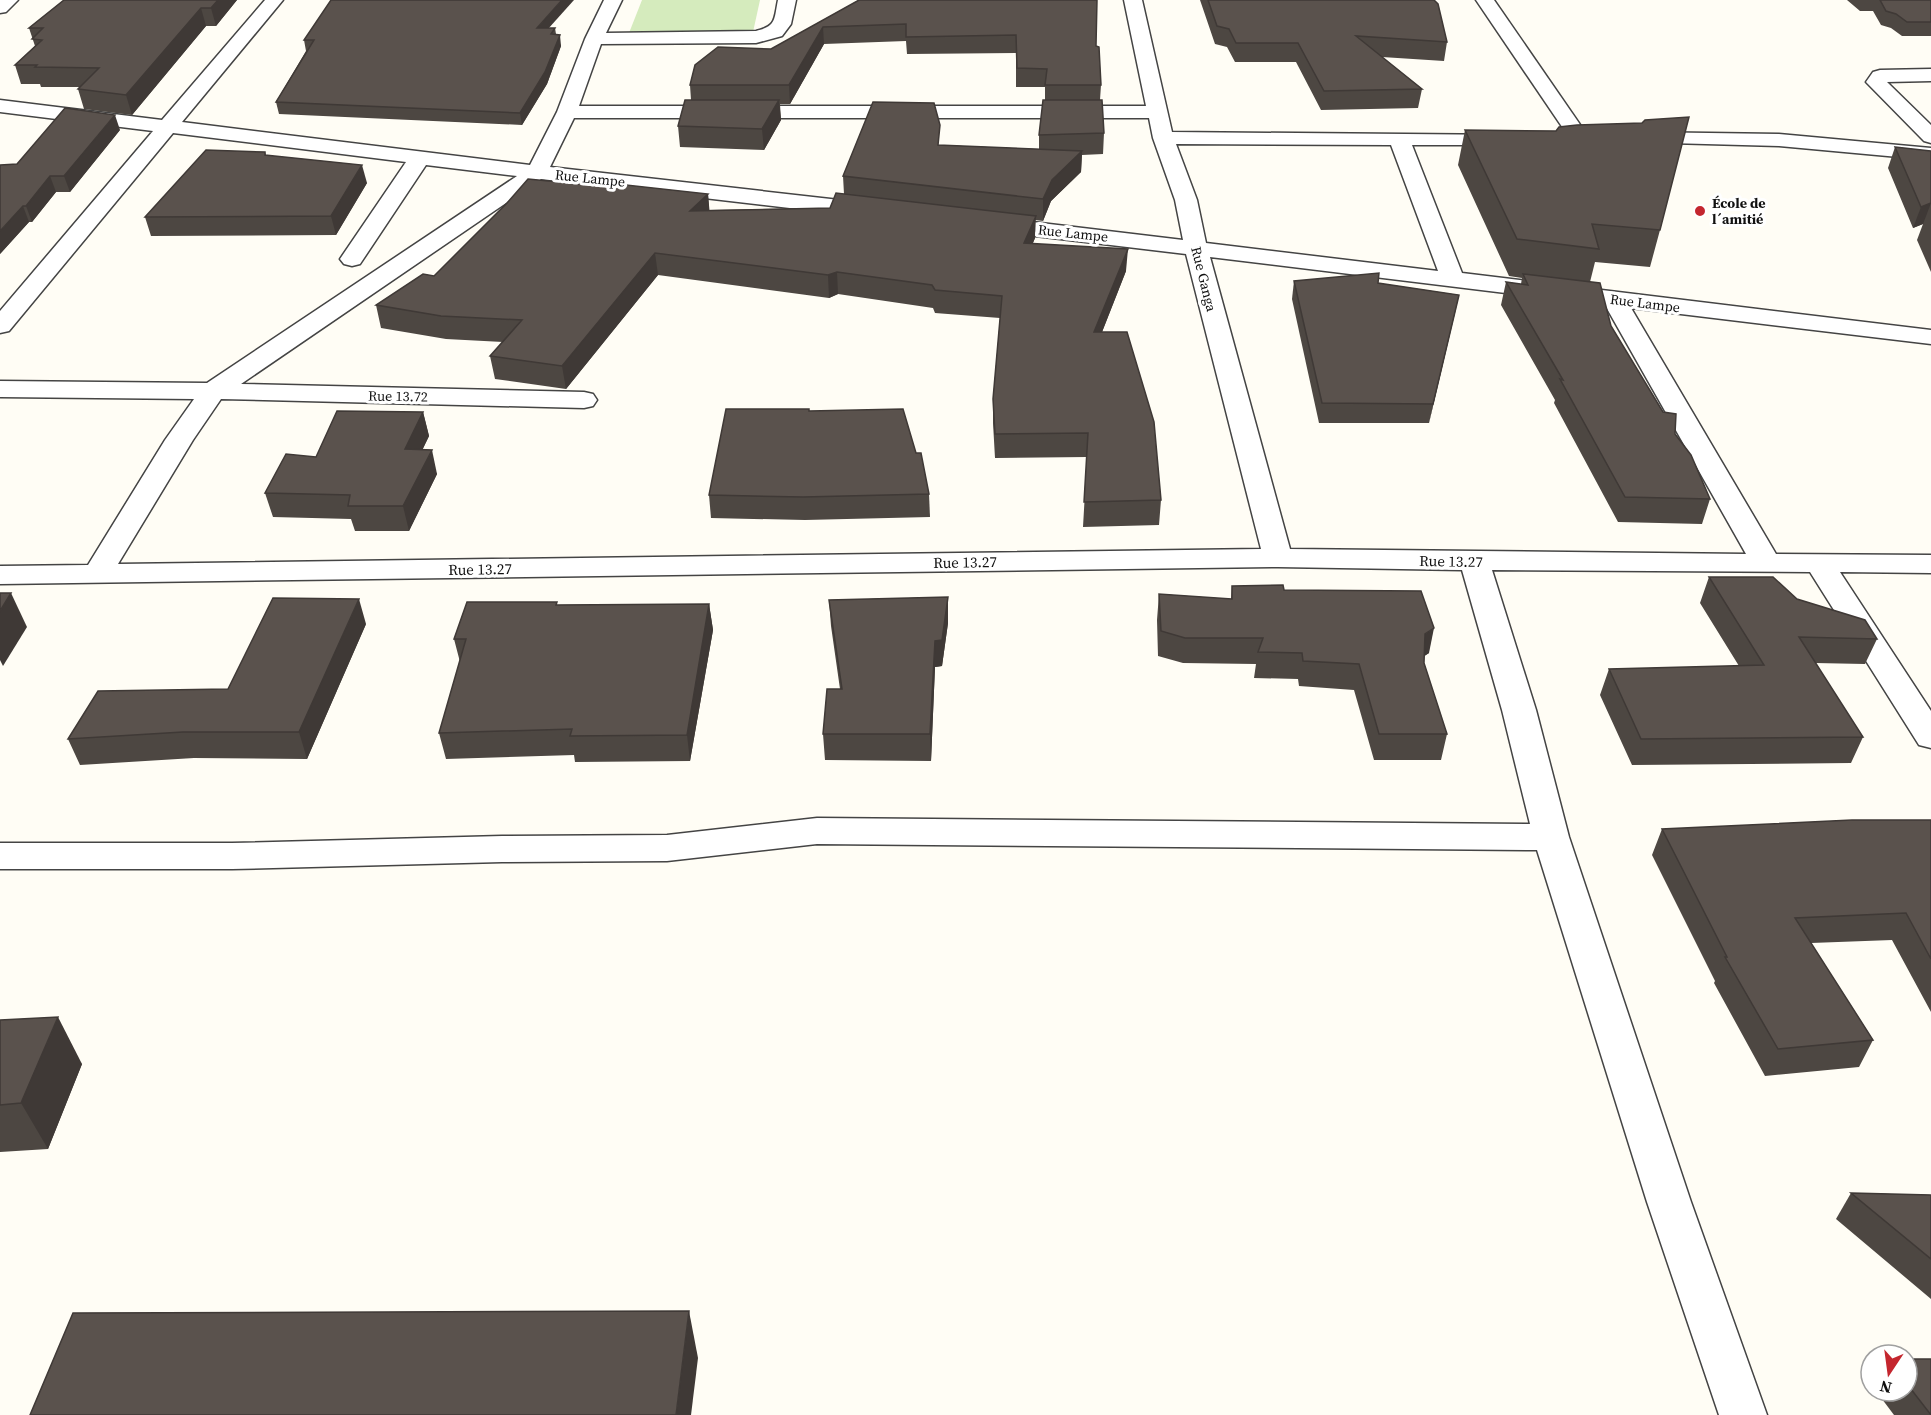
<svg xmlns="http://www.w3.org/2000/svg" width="1931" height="1415" font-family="'Source Serif 4',serif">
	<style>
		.green { fill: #d5ebbd }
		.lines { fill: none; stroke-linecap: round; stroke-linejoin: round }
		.minor-casing { stroke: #444; stroke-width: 3 }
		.minor { fill: #fff; fill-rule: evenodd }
		.wall { fill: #4d4742 }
		.shaded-wall { fill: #3f3936 }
		.building { fill: #5a524d; stroke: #3f3936; stroke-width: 1.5 }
		.poi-dot { fill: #c4262e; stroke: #fff; stroke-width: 2 }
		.labels { text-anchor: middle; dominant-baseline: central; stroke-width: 6; stroke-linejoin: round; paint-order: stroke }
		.far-street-label { font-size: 14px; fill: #111; stroke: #fff }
		.far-poi-label { font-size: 14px; font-weight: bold; fill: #111; stroke: #fff; text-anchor: start }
		.street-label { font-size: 15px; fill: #111; stroke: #fff }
	</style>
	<rect width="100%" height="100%" fill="#fffdf5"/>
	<path class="green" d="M 642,0 L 760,0 L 753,32 L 629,33 Z"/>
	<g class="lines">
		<g class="minor-casing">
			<g id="minor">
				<path d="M 0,0 L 18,0 L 6,12 L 0,13 Z"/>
				<path d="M 265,0 L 283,0 L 182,122 L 530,165 L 557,112 L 585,39 L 604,0 L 622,0 L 606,33 L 756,31 C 777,26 774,19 778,0 L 796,0 L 791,24 L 782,36 L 756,43 L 601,44 L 579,106 L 1146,106 L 1124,0 L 1142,0 L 1172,132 L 1514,135 L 1517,139 L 1514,143 L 1507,145 L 1412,145 L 1462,273 L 1931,330 L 1931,344 L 1631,308 L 1776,554 L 1931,555 L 1931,573 L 1840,572 L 1931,711 L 1931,748 L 1919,745 L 1810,572 L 1492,570 L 1536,710 L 1569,837 L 1691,1202 L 1767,1415 L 1719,1415 L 1647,1202 L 1537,850 L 817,844 L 667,861 L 502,862 L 232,869 L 0,869 L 0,843 L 232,843 L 502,836 L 667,835 L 817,818 L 1530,824 L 1502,710 L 1462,570 L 1278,567 L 0,584 L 0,566 L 88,565 L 165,440 L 194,399 L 0,397 L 0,381 L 207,383 L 517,176 L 426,165 L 360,264 L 352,266 L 344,264 L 340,259 L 406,162 L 173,133 L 9,331 L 0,333 L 0,311 L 153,131 L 0,112 L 0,100 L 162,120 ZM 574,118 L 1149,118 L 1153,138 L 1175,200 L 1183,240 L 992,217 L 984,219 L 981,224 L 984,229 L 992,231 L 1186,254 L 1261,549 L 118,564 L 193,440 L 221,399 L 584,408 L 593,406 L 597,400 L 593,394 L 584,392 L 241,384 L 541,179 L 875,218 L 883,216 L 886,211 L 883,206 L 875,204 L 550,167 ZM 1176,144 L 1391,145 L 1438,271 L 1206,243 L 1197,200 ZM 1210,257 L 1605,305 L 1746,554 L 1290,549 Z"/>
				<path d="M 1476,0 L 1494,0 L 1590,139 L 1587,143 L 1580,145 L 1573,143 Z"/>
				<path d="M 1931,69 L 1931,81 L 1887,82 L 1931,125 L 1931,143 L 1924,141 L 1866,82 L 1873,72 L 1880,70 Z"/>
				<path d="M 1639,132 L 1779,134 L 1931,148 L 1931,160 L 1779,146 L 1632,142 L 1629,138 L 1632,134 Z"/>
			</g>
		</g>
		<use href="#minor" class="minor"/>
	</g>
	<g class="wall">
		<path d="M 64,0 L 237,0 L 216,26 L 206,26 L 132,115 L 84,109 L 78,89 L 80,87 L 41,87 L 40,84 L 21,84 L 15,65 L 35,46 L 29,28 Z"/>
		<path d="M 859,0 L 1096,46 L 1101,85 L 1100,100 L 1104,133 L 1103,154 L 1082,155 L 1081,172 L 1051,201 L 1043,221 L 1035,220 L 1035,238 L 1033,243 L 1126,271 L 1102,332 L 1161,500 L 1159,525 L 1083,527 L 1087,457 L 995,458 L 993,423 L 993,399 L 1000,318 L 935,313 L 933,308 L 838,294 L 829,298 L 658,275 L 566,389 L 495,379 L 490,356 L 503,342 L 446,339 L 381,328 L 376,305 L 434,276 L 579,184 L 708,194 L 709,210 L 830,208 L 844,194 L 843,176 L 940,145 L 1039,149 L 1039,135 L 1045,100 L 1045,87 L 1016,87 L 1016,53 L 907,54 L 906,41 L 824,44 L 790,104 L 780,104 L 781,120 L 764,150 L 680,147 L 678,126 L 691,100 L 690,85 L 771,49 Z"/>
		<path d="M 1200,0 L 1434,0 L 1447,42 L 1444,61 L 1382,57 L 1422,89 L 1418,108 L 1321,110 L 1296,62 L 1235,62 L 1227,47 L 1215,44 Z"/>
		<path d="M 1847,0 L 1931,0 L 1931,36 L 1902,36 L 1891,28 L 1881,25 L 1873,11 L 1860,11 Z"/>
		<path d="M 549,28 L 555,28 L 556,34 L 561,46 L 547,84 L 522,125 L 279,114 L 276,102 L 306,51 L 304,40 Z"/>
		<path d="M 120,130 L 70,192 L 56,192 L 32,222 L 29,222 L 0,254 L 17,164 Z"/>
		<path d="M 1465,130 L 1660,230 L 1650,267 L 1595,262 L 1590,282 L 1611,326 L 1675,434 L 1710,499 L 1702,524 L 1618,522 L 1554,403 L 1555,400 L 1501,305 L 1506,282 L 1521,284 L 1522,278 L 1509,276 L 1458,165 Z"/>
		<path d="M 1895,147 L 1931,151 L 1931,272 L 1917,240 L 1923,224 L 1913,228 L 1888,168 Z"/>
		<path d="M 265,152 L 266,155 L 367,183 L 336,235 L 151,236 L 145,217 Z"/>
		<path d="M 1294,281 L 1378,283 L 1459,295 L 1429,423 L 1319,423 L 1292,299 Z"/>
		<path d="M 809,411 L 916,453 L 929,494 L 930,517 L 805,520 L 711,518 L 709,495 Z"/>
		<path d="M 423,412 L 429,436 L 422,450 L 437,474 L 409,531 L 355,531 L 351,519 L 273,517 L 265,493 L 316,457 Z"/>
		<path d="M 1709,577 L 1797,599 L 1877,639 L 1865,664 L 1815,663 L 1863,737 L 1851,763 L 1632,765 L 1600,695 L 1609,669 L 1739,666 L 1700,603 Z"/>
		<path d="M 1232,586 L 1284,590 L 1429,653 L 1424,656 L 1424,663 L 1447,734 L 1441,760 L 1374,760 L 1354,690 L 1299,686 L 1298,679 L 1254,678 L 1256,664 L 1183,663 L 1158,656 L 1157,620 L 1159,594 L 1231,599 Z"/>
		<path d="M 948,597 L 948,623 L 942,666 L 935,667 L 931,761 L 825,760 L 823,734 L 840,689 L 831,626 L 829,600 Z"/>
		<path d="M 709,604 L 713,630 L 690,761 L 575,762 L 574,755 L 446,759 L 439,733 L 460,662 L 454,639 L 557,605 Z"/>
		<path d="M 366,624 L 307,759 L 194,758 L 80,765 L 68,739 L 228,689 Z"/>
		<path d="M 1931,820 L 1931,1012 L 1892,940 L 1811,943 L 1873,1040 L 1859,1067 L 1765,1076 L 1714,983 L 1715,981 L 1652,855 L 1662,829 Z"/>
		<path d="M 0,1020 L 82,1064 L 48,1149 L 0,1152 Z"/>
		<path d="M 1851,1193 L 1931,1195 L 1931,1299 L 1836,1219 Z"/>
		<path d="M 1907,1359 L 1931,1415 L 1894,1415 L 1876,1391 L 1907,1391 Z"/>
	</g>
	<g class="shaded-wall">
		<path d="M 218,0 L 237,0 L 216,26 L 211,8 Z"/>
		<path d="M 562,0 L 574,0 L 539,39 L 537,28 Z"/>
		<path d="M 201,8 L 206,26 L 132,115 L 126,95 Z"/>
		<path d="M 823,27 L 824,44 L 790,104 L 789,85 Z"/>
		<path d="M 560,35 L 561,46 L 547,84 L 522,125 L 520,113 Z"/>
		<path d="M 779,100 L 781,120 L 764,150 L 762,129 Z"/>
		<path d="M 115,115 L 120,130 L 70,192 L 64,176 Z"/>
		<path d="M 1082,151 L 1081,172 L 1051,201 L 1043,221 L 1043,199 L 1052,180 Z"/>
		<path d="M 362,165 L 367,183 L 336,235 L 331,216 Z"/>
		<path d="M 50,176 L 56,192 L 32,222 L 26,206 Z"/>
		<path d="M 708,194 L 710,216 L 690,211 Z"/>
		<path d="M 1931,203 L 1923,224 L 1913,228 L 1921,207 Z"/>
		<path d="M 23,206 L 29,222 L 0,254 L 0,231 Z"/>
		<path d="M 1036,216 L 1035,238 L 1023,265 L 1024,243 Z"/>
		<path d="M 1128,249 L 1126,271 L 1093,355 L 1094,332 Z"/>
		<path d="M 655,253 L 658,275 L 566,389 L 562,366 Z"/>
		<path d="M 837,272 L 838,294 L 829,298 L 828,275 Z"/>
		<path d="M 1459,295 L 1455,313 L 1429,423 L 1433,404 Z"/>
		<path d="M 423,412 L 429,436 L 411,474 L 405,449 Z"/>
		<path d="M 432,450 L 437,474 L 409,531 L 403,506 Z"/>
		<path d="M 11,593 L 27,627 L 3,666 L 0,660 L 0,611 Z"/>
		<path d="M 948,597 L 948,623 L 942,666 L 935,667 L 931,761 L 930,734 L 935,641 Z"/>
		<path d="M 359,599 L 366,624 L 307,759 L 299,732 Z"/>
		<path d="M 709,604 L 713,630 L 690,761 L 687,735 Z"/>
		<path d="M 1434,628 L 1429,653 L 1420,659 L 1425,634 Z"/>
		<path d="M 58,1017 L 82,1064 L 48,1149 L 21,1103 Z"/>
		<path d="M 689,1311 L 698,1358 L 691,1415 L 676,1415 Z"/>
	</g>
	<g class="building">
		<path d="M 64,0 L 218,0 L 211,8 L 201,8 L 126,95 L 78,89 L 99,68 L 35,67 L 37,65 L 15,65 L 42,40 L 32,39 L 43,28 L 29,28 Z"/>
		<path d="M 331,0 L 562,0 L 537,28 L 555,28 L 551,34 L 560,35 L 545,72 L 520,113 L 276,102 L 314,40 L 304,40 Z"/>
		<path d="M 859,0 L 1097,0 L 1096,46 L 1099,47 L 1101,85 L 1045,85 L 1047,69 L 1017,68 L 1016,35 L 906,37 L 906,24 L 823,27 L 789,85 L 690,85 L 695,65 L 718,47 L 771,49 Z"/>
		<path d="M 1208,0 L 1434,0 L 1438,4 L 1447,42 L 1356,36 L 1422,89 L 1324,91 L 1298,43 L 1236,43 L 1229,29 L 1217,26 Z"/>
		<path d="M 1880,0 L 1931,0 L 1931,22 L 1907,22 L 1896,14 L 1886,11 Z"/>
		<path d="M 685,100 L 779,100 L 762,129 L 678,126 Z"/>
		<path d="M 1043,100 L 1102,100 L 1104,133 L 1039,135 Z"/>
		<path d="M 873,102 L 934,103 L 940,125 L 938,145 L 1082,151 L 1052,180 L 1043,199 L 843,176 Z"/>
		<path d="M 65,108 L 115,115 L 64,176 L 50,176 L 26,206 L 23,206 L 0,231 L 0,165 L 17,164 Z"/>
		<path d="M 1689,117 L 1660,230 L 1592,224 L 1599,249 L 1517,239 L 1465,130 L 1556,131 L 1559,127 L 1577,125 L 1642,123 L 1645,120 Z"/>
		<path d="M 1895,147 L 1931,151 L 1931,203 L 1921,207 Z"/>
		<path d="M 206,150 L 265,152 L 265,155 L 362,165 L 331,216 L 145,217 Z"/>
		<path d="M 528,179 L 579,184 L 581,180 L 708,194 L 690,211 L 830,208 L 836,193 L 1036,216 L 1024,243 L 1128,249 L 1094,332 L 1127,332 L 1154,422 L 1161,500 L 1084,502 L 1088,433 L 995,434 L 993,399 L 1002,296 L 935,290 L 932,285 L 837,272 L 828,275 L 655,253 L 562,366 L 490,356 L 522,320 L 441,316 L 376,305 L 423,274 L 434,276 L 507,203 Z"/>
		<path d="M 1379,273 L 1378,283 L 1459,295 L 1433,404 L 1322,403 L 1294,281 Z"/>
		<path d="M 1523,274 L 1600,283 L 1611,326 L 1663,412 L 1676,414 L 1675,434 L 1691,455 L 1710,499 L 1625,497 L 1560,379 L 1563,380 L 1506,282 L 1528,285 Z"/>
		<path d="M 726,409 L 809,409 L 809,411 L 903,409 L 916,453 L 921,453 L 929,494 L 803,497 L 709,495 Z"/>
		<path d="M 337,411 L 423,412 L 405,449 L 432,450 L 403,506 L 348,506 L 350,495 L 265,493 L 286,454 L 316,457 Z"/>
		<path d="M 1709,577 L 1773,577 L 1797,599 L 1865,620 L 1877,639 L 1799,637 L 1863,737 L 1641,739 L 1609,669 L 1764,665 Z"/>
		<path d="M 1283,585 L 1284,590 L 1421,591 L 1434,628 L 1425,634 L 1424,663 L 1447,734 L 1379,734 L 1359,664 L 1303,661 L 1302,653 L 1258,652 L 1263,638 L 1185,638 L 1161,631 L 1159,594 L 1232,599 L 1232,586 Z"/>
		<path d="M 0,593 L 11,593 L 0,611 Z"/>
		<path d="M 948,597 L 942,640 L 935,641 L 930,734 L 823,734 L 827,689 L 842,689 L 829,600 Z"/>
		<path d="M 273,598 L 359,599 L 299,732 L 183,732 L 68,739 L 98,691 L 228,689 Z"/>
		<path d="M 467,602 L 557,602 L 556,605 L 709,604 L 687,735 L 570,736 L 572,729 L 439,733 L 466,639 L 454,639 Z"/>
		<path d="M 1852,820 L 1931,820 L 1931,959 L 1906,913 L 1795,918 L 1873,1040 L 1778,1049 L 1725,957 L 1727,957 L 1662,829 Z"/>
		<path d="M 58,1017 L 21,1103 L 0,1105 L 0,1020 Z"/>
		<path d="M 1851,1193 L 1931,1195 L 1931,1259 Z"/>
		<path d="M 689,1311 L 676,1415 L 30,1415 L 73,1313 Z"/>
		<path d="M 1907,1359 L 1931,1359 L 1931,1415 L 1907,1384 Z"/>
	</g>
	<circle class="poi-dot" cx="1700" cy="211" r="6"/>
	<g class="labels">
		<g class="far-street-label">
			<text transform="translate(590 178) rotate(6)">Rue Lampe</text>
			<text transform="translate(1073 233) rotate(6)">Rue Lampe</text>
			<text transform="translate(1204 279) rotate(76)">Rue Ganga</text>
			<text transform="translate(1645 303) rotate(7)">Rue Lampe</text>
			<text transform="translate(398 396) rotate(1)">Rue 13.72</text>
		</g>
		<g class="far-poi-label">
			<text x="1712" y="203">École de<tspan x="1712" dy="16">l´amitié</tspan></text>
		</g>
		<g class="street-label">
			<text transform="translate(1451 561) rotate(1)">Rue 13.27</text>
			<text transform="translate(965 562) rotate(-1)">Rue 13.27</text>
			<text transform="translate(480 569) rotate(-1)">Rue 13.27</text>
		</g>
	</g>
	<g transform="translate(1889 1373) rotate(193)"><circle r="28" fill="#ffffff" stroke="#a0a0a0" stroke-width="1.5"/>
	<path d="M0-4.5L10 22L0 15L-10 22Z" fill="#c4262e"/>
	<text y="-9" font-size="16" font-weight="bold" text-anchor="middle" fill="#111111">N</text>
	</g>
</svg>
